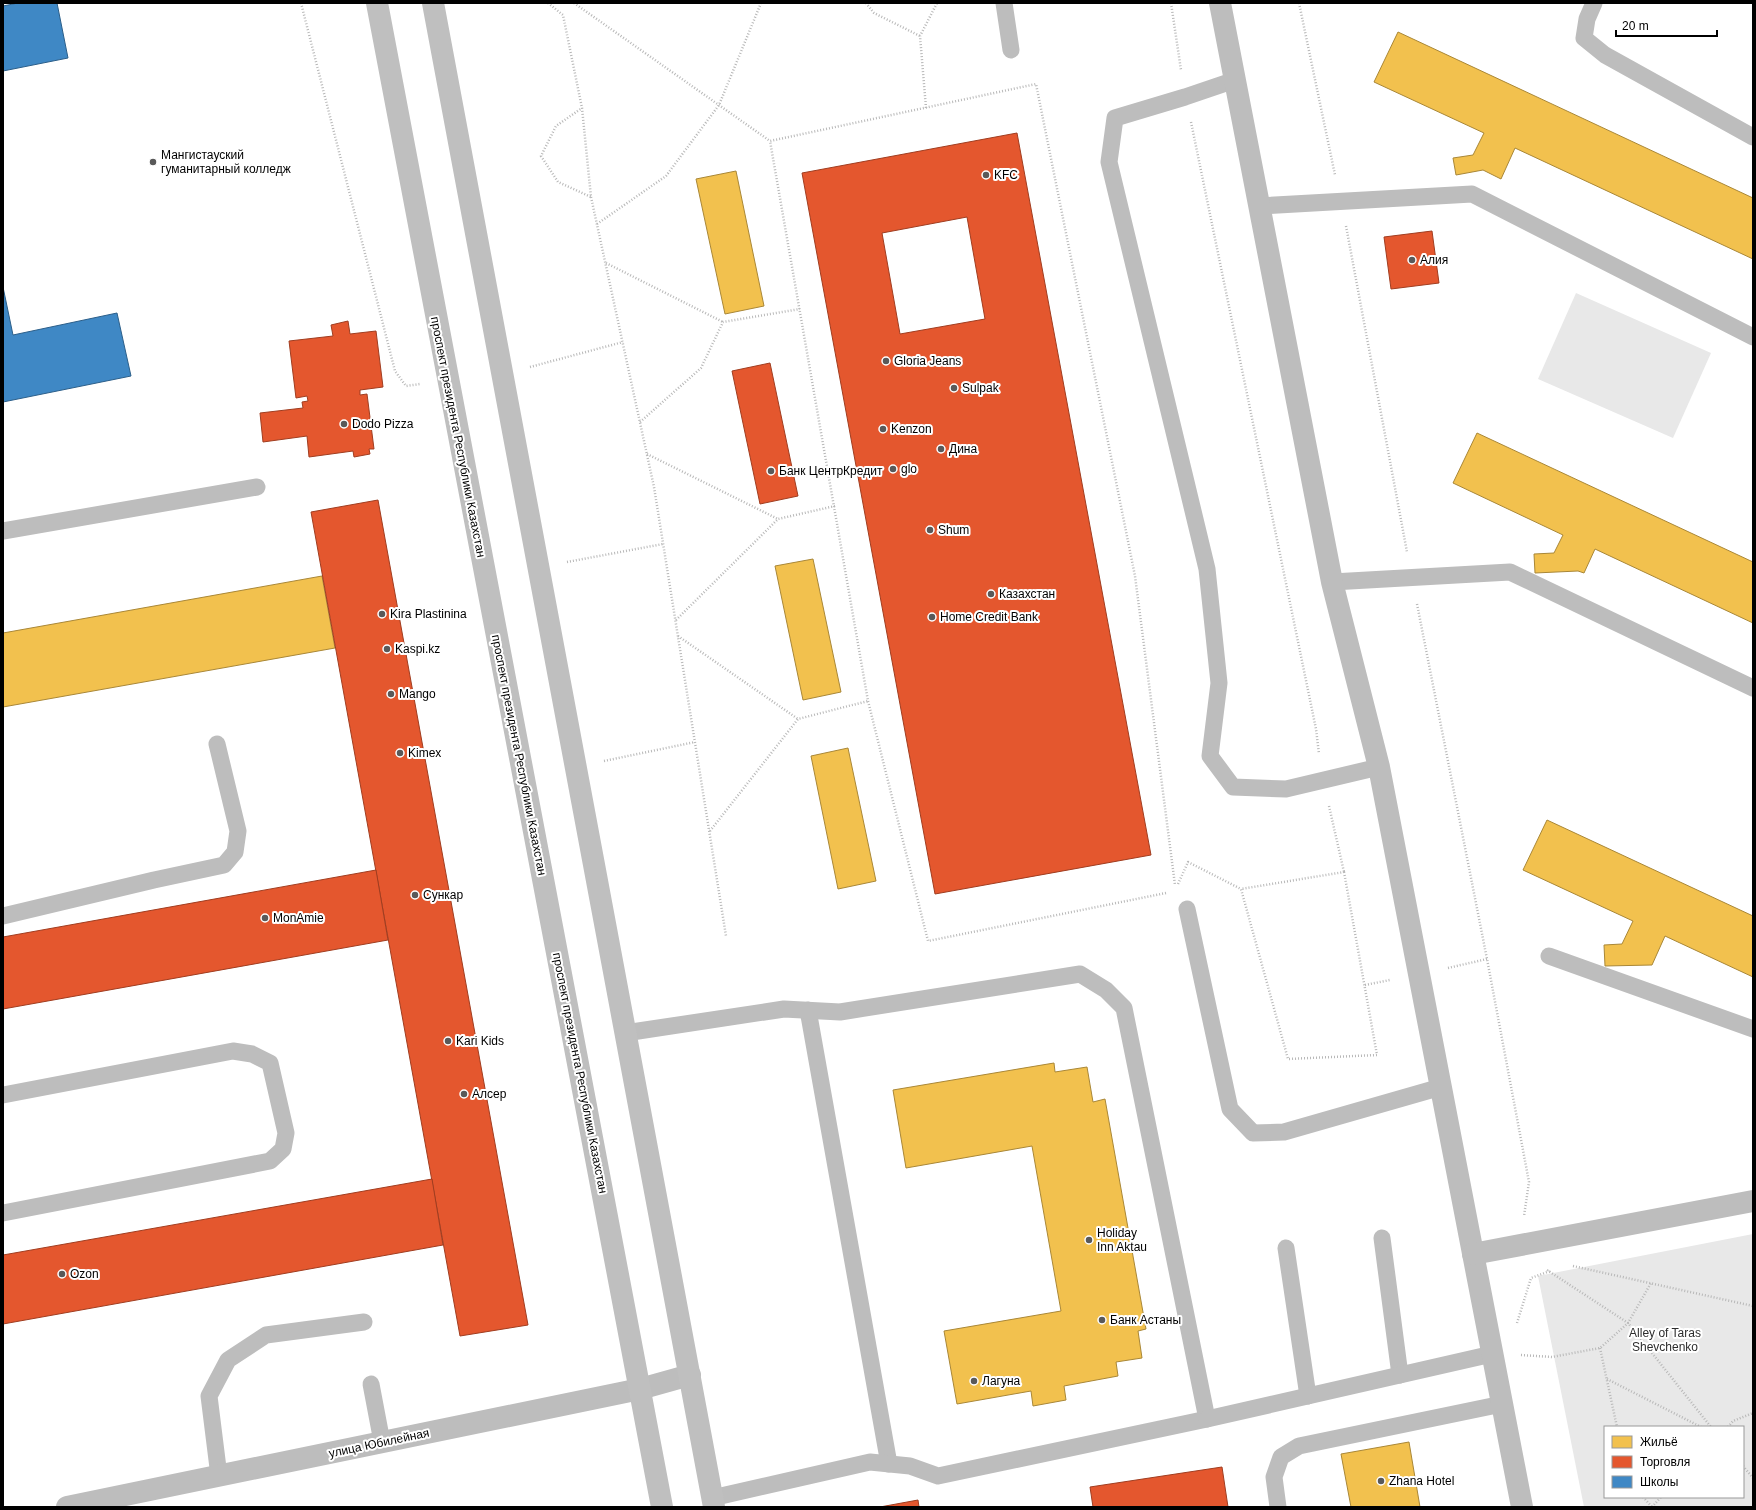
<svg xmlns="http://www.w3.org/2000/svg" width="1756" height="1510" font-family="Arial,sans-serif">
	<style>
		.green { fill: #e8e8e8; fill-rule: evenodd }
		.homes { fill: #f2c14e; stroke: #a98737 }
		.shops { fill: #e4572e; stroke: #a03d20; fill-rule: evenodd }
		.schools { fill: #3f88c5; stroke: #2c5f8a }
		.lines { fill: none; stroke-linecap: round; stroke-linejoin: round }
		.path { stroke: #b8b8b8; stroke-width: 2.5; stroke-dasharray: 1 2; stroke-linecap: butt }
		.service { stroke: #bdbdbd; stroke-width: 17 }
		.tertiary { stroke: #bdbdbd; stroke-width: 22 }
		.secondary { stroke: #bfbfbf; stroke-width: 22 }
		.poi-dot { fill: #595959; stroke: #fff; stroke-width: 1.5 }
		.labels { text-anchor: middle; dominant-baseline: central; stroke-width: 4; stroke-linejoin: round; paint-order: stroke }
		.poi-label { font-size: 12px; fill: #000; stroke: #fff; text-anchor: start }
		.street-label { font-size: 12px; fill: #000; stroke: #fff }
		.park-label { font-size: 12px; fill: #2d2d2d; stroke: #fff }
	</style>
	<rect width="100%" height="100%" fill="#fff"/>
	<g class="green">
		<path d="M 1576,293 L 1711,353 L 1673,438 L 1538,379 Z"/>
		<path d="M 1753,1234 L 1753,1507 L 1584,1507 L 1538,1276 ZM 1605,1427 L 1743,1427 L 1743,1497 L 1605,1497 Z"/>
	</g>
	<g class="homes">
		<path d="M 1398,32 L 1753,198 L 1753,259 L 1515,148 L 1501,179 L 1483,170 L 1456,175 L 1453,158 L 1473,155 L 1484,133 L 1374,82 Z"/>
		<path d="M 736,171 L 764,306 L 725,314 L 696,179 Z"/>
		<path d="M 1477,433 L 1753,562 L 1753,623 L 1595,549 L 1584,573 L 1578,571 L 1535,573 L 1534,554 L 1554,553 L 1563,535 L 1453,483 Z"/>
		<path d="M 813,559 L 841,692 L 803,700 L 775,566 Z"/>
		<path d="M 322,576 L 335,648 L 3,707 L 3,633 Z"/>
		<path d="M 848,748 L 876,881 L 838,889 L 811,756 Z"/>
		<path d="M 1547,820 L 1753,916 L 1753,977 L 1665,936 L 1652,965 L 1605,966 L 1604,945 L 1622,944 L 1633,921 L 1523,870 Z"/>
		<path d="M 1054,1063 L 1055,1072 L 1087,1067 L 1093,1102 L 1105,1099 L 1146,1329 L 1138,1331 L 1142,1358 L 1116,1362 L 1118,1376 L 1064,1386 L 1066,1400 L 1033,1406 L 1031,1391 L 957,1404 L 944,1331 L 1061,1311 L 1032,1146 L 906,1168 L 893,1090 Z"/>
		<path d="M 1409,1442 L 1420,1507 L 1351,1507 L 1341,1454 Z"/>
	</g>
	<g class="shops">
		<path d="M 1017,133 L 1151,855 L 935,894 L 802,173 ZM 967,217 L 985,319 L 900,334 L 882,233 Z"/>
		<path d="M 1432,231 L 1439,283 L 1391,289 L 1384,237 Z"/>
		<path d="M 348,321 L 350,334 L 376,331 L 383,387 L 360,390 L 360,395 L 367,394 L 374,449 L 369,449 L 370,454 L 354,457 L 353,451 L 309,457 L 307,436 L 263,442 L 260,413 L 303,408 L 302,402 L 308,401 L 307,396 L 296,398 L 289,341 L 333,336 L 331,325 Z"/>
		<path d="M 770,363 L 798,496 L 760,504 L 732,371 Z"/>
		<path d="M 378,500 L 528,1325 L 460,1336 L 311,512 Z"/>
		<path d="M 376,870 L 388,940 L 3,1009 L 3,937 Z"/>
		<path d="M 432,1179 L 443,1245 L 3,1324 L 3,1255 Z"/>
		<path d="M 1222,1467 L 1228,1507 L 1093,1507 L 1090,1487 Z"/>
		<path d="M 918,1500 L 919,1507 L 880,1507 Z"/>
	</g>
	<g class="schools">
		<path d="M 18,3 L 57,3 L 68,58 L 3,71 L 3,6 Z"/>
		<path d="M 3,287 L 13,335 L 117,313 L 131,376 L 3,402 Z"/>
	</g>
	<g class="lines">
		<g class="path">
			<path d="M 301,3 L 395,371 L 406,386 L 420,384"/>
			<path d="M 548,3 L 563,15 L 582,108 L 591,197 L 558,182 L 541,156 L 556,126 L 582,108"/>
			<path d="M 574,3 L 770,141"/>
			<path d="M 866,3 L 874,13 L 920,36"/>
			<path d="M 1171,3 L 1181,70"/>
			<path d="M 1299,3 L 1335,175"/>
			<path d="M 926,108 L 920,36 L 937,3"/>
			<path d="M 1191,122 L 1316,729 L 1319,754"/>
			<path d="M 591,197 L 654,487 L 726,936"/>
			<path d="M 597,224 L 666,176 L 719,105 L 761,3"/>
			<path d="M 1346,226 L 1407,552"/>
			<path d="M 606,263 L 723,322"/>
			<path d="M 530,367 L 623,342"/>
			<path d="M 640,422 L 701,368 L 723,322 L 800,309"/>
			<path d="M 647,454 L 778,519"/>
			<path d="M 567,562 L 663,544"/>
			<path d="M 1417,604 L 1487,959 L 1529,1182 L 1524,1216"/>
			<path d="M 676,620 L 778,519 L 835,506"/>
			<path d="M 678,636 L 798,719"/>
			<path d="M 604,761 L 695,742"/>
			<path d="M 1329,806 L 1344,872"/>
			<path d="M 710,831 L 798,719 L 868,701"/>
			<path d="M 1344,872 L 1377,1055 L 1288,1059 L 1241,889 Z"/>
			<path d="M 1178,884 L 1188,862 L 1241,889"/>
			<path d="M 1166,893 L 928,941 L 868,701 L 770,141 L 1036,84 L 1135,576 L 1175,885"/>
			<path d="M 1448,968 L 1487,959"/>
			<path d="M 1365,985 L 1390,980"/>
			<path d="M 1573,1266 L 1753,1306"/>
			<path d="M 1547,1270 L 1628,1323 L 1711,1427"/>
			<path d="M 1517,1323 L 1531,1278 L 1550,1271"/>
			<path d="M 1600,1348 L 1617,1427"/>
			<path d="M 1521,1355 L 1552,1357 L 1600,1348 L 1628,1323 L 1651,1283"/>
			<path d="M 1607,1379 L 1701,1427"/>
			<path d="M 1728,1427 L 1733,1421 L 1753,1413"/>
			<path d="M 1743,1466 L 1753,1478"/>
			<path d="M 1643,1497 L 1652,1507"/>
			<path d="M 1652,1507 L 1661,1497"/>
		</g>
		<g class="service">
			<path d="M 1004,3 L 1011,50"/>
			<path d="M 1594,3 L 1587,19 L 1584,38 L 1605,55 L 1753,137"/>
			<path d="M 1235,80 L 1185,97 L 1115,118 L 1109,162 L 1207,569 L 1219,683 L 1210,756 L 1233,787 L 1286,789 L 1379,767"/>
			<path d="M 1259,206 L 1472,194 L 1753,337"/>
			<path d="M 3,531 L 257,487"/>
			<path d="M 1332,582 L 1510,572 L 1753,688"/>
			<path d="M 1187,909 L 1230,1109 L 1253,1133 L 1284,1132 L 1441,1087"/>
			<path d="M 3,916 L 154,880 L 224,865 L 235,852 L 238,831 L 217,744"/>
			<path d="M 1549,956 L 1753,1029"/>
			<path d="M 808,1010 L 889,1464"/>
			<path d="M 625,1033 L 784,1009 L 840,1012 L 1080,974 L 1106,990 L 1124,1008 L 1207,1419 L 938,1476 L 910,1466 L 870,1462 L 712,1498"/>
			<path d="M 3,1095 L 233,1051 L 252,1054 L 270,1063 L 286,1133 L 283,1149 L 270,1161 L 3,1213"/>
			<path d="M 1382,1238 L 1400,1375"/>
			<path d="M 1286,1248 L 1308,1396"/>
			<path d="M 371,1384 L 382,1442"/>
			<path d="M 1207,1419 L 1492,1354"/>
			<path d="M 219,1476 L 209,1396 L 228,1360 L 266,1335 L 364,1322"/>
			<path d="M 1278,1507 L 1274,1477 L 1281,1457 L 1299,1446 L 1502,1404"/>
		</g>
		<g class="tertiary">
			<path d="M 1220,3 L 1332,582 L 1379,767 L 1522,1507"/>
			<path d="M 1473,1254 L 1753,1201"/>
			<path d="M 67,1507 L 640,1389 L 690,1375"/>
		</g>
		<g class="secondary">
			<path d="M 377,3 L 662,1507"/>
			<path d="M 433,3 L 714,1507"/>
		</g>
	</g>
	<g class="poi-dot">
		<circle cx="153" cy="162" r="4"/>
		<circle cx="986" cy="175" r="4"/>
		<circle cx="1412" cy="260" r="4"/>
		<circle cx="886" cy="361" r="4"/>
		<circle cx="954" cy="388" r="4"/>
		<circle cx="344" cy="424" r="4"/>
		<circle cx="883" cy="429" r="4"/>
		<circle cx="941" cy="449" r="4"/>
		<circle cx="893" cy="469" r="4"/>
		<circle cx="771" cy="471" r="4"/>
		<circle cx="930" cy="530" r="4"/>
		<circle cx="991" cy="594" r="4"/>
		<circle cx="382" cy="614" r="4"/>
		<circle cx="932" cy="617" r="4"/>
		<circle cx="387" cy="649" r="4"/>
		<circle cx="391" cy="694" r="4"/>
		<circle cx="400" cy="753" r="4"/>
		<circle cx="415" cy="895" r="4"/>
		<circle cx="265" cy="918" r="4"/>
		<circle cx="448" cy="1041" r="4"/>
		<circle cx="464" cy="1094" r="4"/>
		<circle cx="1089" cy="1240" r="4"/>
		<circle cx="62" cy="1274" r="4"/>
		<circle cx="1102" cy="1320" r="4"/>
		<circle cx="974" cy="1381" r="4"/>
		<circle cx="1381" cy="1481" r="4"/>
	</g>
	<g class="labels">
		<g class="poi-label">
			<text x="161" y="155">Мангистауский<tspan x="161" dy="14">гуманитарный колледж</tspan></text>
			<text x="994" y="175">KFC</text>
			<text x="1420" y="260">Алия</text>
			<text x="894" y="361">Gloria Jeans</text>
			<text x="962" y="388">Sulpak</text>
			<text x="352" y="424">Dodo Pizza</text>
			<text x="891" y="429">Kenzon</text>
			<text x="949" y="449">Дина</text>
			<text x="901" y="469">glo</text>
			<text x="779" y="471">Банк ЦентрКредит</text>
			<text x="938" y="530">Shum</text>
			<text x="999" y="594">Казахстан</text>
			<text x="390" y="614">Kira Plastinina</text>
			<text x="940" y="617">Home Credit Bank</text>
			<text x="395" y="649">Kaspi.kz</text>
			<text x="399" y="694">Mango</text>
			<text x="408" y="753">Kimex</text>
			<text x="423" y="895">Сункар</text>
			<text x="273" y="918">MonAmie</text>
			<text x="456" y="1041">Kari Kids</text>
			<text x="472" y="1094">Алсер</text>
			<text x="1097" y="1233">Holiday<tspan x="1097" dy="14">Inn Aktau</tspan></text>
			<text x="70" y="1274">Ozon</text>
			<text x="1110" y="1320">Банк Астаны</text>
			<text x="982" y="1381">Лагуна</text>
			<text x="1389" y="1481">Zhana Hotel</text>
		</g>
		<g class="street-label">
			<text transform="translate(458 437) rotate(79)">проспект президента Республики Казахстан</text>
			<text transform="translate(519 755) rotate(79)">проспект президента Республики Казахстан</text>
			<text transform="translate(580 1073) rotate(79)">проспект президента Республики Казахстан</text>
			<text transform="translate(379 1443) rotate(-12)">улица Юбилейная</text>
		</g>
		<g class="park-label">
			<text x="1665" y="1333">Alley of Taras<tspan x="1665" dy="14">Shevchenko</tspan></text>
		</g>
	</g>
	<rect width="1756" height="1510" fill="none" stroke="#000000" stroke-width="8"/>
	<rect x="1604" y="1426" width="140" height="72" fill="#ffffff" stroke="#999999"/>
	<rect x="1612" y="1436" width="20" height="12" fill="#f2c14e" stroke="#999999"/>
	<text x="1640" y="1446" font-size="12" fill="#000000">Жильё</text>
	<rect x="1612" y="1456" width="20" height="12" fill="#e4572e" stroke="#999999"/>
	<text x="1640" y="1466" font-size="12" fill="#000000">Торговля</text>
	<rect x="1612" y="1476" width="20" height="12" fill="#3f88c5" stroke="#999999"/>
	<text x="1640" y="1486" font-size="12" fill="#000000">Школы</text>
	<path d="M1616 30v6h101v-6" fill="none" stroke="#000000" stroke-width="2"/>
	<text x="1622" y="30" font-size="12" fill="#000000" stroke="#ffffff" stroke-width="3" paint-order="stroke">20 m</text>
</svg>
